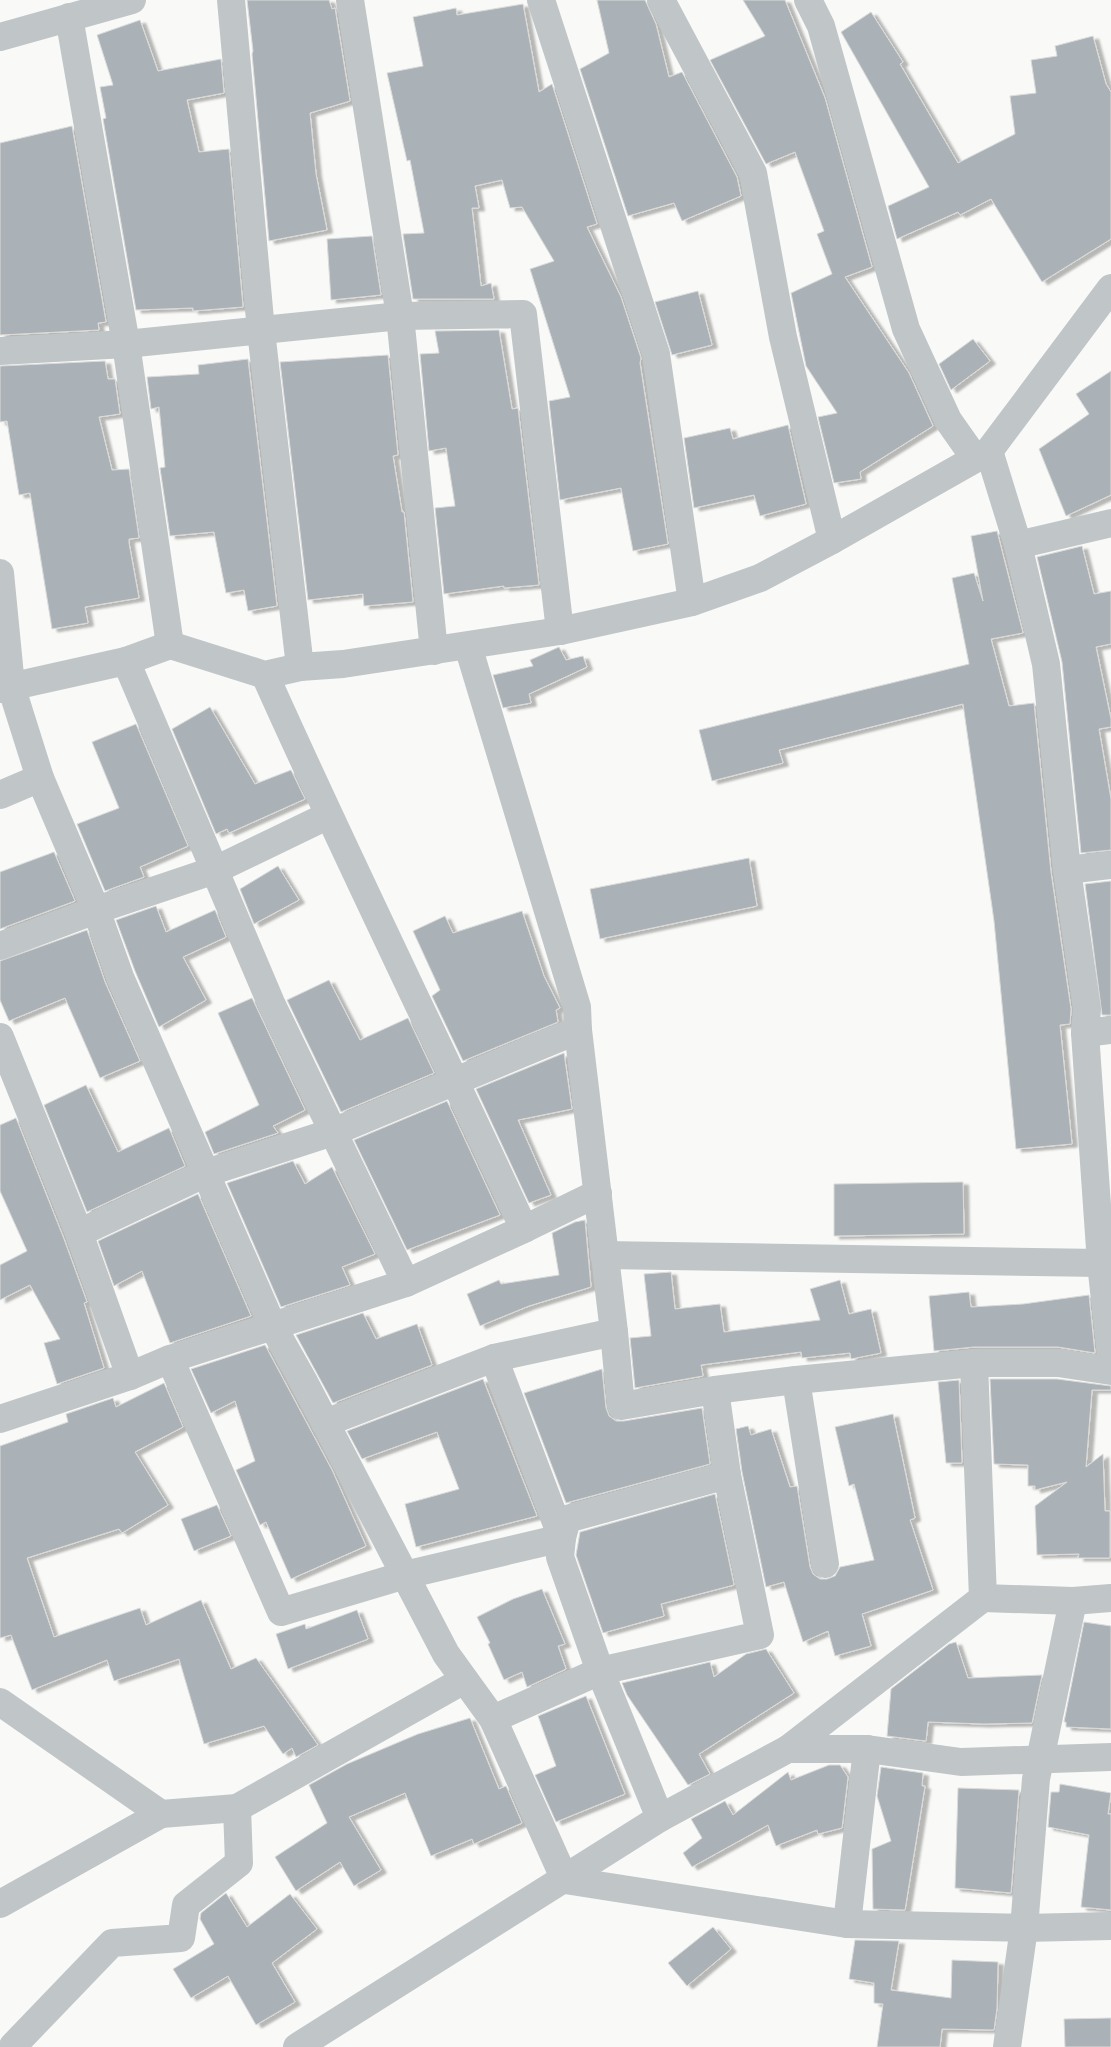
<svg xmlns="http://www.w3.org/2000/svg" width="1111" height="2047" font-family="Commissioner,sans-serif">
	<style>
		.building { fill: #aab2b7; stroke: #dbdbd9; filter: url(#shadow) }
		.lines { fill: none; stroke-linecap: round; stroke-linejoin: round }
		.minor { stroke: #c0c5c8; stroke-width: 28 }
	</style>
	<defs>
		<filter id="shadow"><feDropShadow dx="5.5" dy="3" stdDeviation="1" flood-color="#0004"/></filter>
	</defs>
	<rect width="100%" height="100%" fill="#f9f9f7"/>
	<g class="building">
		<path d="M 247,0 L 329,0 L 332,9 L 335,8 L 350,101 L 310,113 L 316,174 L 327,230 L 269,241 L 252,54 L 253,51 Z"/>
		<path d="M 597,0 L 645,0 L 656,24 L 669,77 L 682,72 L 737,177 L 741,196 L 682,221 L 674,203 L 628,216 L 580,69 L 609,53 Z"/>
		<path d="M 743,0 L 785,0 L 825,98 L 872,267 L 845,277 L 909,373 L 933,426 L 860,472 L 861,479 L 834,483 L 818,417 L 837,413 L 806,366 L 791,293 L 832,274 L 817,234 L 824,231 L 795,152 L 766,164 L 710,60 L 765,36 Z"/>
		<path d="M 523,4 L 539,92 L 552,84 L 597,224 L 587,227 L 621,297 L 641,358 L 640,363 L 668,544 L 633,551 L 621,488 L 560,500 L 549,401 L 570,397 L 530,269 L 554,261 L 522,207 L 510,208 L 502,180 L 475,186 L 479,208 L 472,208 L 481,286 L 491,283 L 494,299 L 413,299 L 403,234 L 424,233 L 410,160 L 407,161 L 387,73 L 423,66 L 413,17 L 456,8 L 457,15 Z"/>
		<path d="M 871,12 L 903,62 L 900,64 L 958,163 L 1015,134 L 1010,96 L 1036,93 L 1031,60 L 1057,56 L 1055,46 L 1093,36 L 1106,84 L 1111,92 L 1111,239 L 1042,282 L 991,199 L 960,215 L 958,212 L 897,239 L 888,206 L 929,187 L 841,32 Z"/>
		<path d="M 140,20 L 158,71 L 221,59 L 224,93 L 187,100 L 199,152 L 229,149 L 243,307 L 193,311 L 193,308 L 136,310 L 103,119 L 106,118 L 100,87 L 113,85 L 97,35 Z"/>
		<path d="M 72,126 L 106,322 L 98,323 L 99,330 L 0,335 L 0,143 Z"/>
		<path d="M 372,236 L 381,295 L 331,300 L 327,239 Z"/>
		<path d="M 698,291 L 712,345 L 672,355 L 655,302 Z"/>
		<path d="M 499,330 L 512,409 L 518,408 L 539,585 L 504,588 L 504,586 L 444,594 L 435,508 L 455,506 L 446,448 L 429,451 L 420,354 L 439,353 L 435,331 Z"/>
		<path d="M 973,339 L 990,361 L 951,390 L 939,364 Z"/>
		<path d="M 388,355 L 398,455 L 393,456 L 402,512 L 404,512 L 413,602 L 364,606 L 363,594 L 308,600 L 280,362 Z"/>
		<path d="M 248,359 L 277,606 L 248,611 L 244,590 L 226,593 L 214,532 L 170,536 L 160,468 L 165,467 L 159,407 L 151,409 L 147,377 L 199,374 L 198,365 Z"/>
		<path d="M 105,361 L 108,379 L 115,379 L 120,414 L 99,417 L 112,470 L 129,469 L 139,538 L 129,539 L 129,543 L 139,598 L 85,607 L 88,623 L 52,629 L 30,493 L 19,495 L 7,421 L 0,422 L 0,366 Z"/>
		<path d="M 1111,371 L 1111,495 L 1066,516 L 1039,449 L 1089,414 L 1076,394 Z"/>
		<path d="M 788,425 L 806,504 L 760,516 L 754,495 L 694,508 L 684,438 L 730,428 L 733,439 Z"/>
		<path d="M 997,531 L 1023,633 L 991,639 L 1009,706 L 1034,703 L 1051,872 L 1071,1009 L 1070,1024 L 1060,1025 L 1072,1144 L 1016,1149 L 994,921 L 963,704 L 779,750 L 783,763 L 712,781 L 699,730 L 969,664 L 952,578 L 974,573 L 983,601 L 971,536 Z"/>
		<path d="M 1082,546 L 1094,594 L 1111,591 L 1111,644 L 1096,647 L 1111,719 L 1111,727 L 1099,729 L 1111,799 L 1111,850 L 1081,853 L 1062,662 L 1037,557 Z"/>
		<path d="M 559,647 L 566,660 L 583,656 L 587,667 L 529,694 L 531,703 L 503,708 L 493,675 L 533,666 L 530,660 Z"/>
		<path d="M 210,707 L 255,784 L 291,770 L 305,799 L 229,833 L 227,829 L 216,834 L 172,729 Z"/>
		<path d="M 136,724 L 188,846 L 140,867 L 144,877 L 105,891 L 77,824 L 119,808 L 92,742 Z"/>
		<path d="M 54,852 L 75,901 L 0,929 L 0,872 Z"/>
		<path d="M 749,858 L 757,906 L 600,939 L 590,889 Z"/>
		<path d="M 278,866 L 299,900 L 254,924 L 240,889 Z"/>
		<path d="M 1111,881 L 1111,1015 L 1102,1015 L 1085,884 Z"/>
		<path d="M 156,906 L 166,932 L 215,910 L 226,937 L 183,957 L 206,1000 L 159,1027 L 135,971 L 116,920 Z"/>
		<path d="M 522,911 L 544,976 L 560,1008 L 556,1010 L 558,1022 L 463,1061 L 432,996 L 440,990 L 413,931 L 445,916 L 453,933 Z"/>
		<path d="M 87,930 L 105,982 L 140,1061 L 100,1078 L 65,998 L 9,1021 L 0,1000 L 0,961 Z"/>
		<path d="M 329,980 L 360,1040 L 408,1018 L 434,1073 L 341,1112 L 287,1000 Z"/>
		<path d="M 252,998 L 305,1110 L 273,1126 L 278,1133 L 214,1154 L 205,1132 L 259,1105 L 218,1013 Z"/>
		<path d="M 564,1053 L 572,1109 L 518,1120 L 551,1195 L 529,1203 L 476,1089 Z"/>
		<path d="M 86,1085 L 118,1152 L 169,1128 L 185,1166 L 87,1212 L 44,1105 Z"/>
		<path d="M 447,1101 L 500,1215 L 407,1250 L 354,1140 Z"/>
		<path d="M 16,1118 L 64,1239 L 87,1302 L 84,1303 L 104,1368 L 57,1384 L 44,1343 L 60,1339 L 30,1285 L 0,1300 L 0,1265 L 27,1251 L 0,1191 L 0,1125 Z"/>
		<path d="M 293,1161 L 305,1184 L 332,1167 L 375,1254 L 342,1267 L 350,1285 L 281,1307 L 227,1183 Z"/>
		<path d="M 963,1182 L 964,1234 L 834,1236 L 834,1184 Z"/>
		<path d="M 198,1194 L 251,1316 L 170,1343 L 142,1271 L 114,1286 L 98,1241 Z"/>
		<path d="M 585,1220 L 591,1287 L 529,1306 L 480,1326 L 467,1294 L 499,1280 L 501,1284 L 559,1275 L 552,1233 L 575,1222 Z"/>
		<path d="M 671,1272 L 675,1309 L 720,1304 L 724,1332 L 820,1320 L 810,1289 L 840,1280 L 849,1314 L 871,1309 L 881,1353 L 851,1359 L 850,1353 L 802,1358 L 801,1352 L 701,1365 L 703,1376 L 635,1388 L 630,1338 L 651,1336 L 644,1274 Z"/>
		<path d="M 969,1292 L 971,1307 L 1023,1304 L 1089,1295 L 1095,1353 L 1058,1347 L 974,1347 L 934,1351 L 929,1296 Z"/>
		<path d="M 363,1313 L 376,1339 L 417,1324 L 432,1365 L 333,1403 L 296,1335 Z"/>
		<path d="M 265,1345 L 332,1470 L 366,1546 L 291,1579 L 266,1522 L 260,1525 L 236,1470 L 255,1461 L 235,1401 L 211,1413 L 191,1369 Z"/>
		<path d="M 602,1369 L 606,1408 L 609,1416 L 616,1421 L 624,1421 L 702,1408 L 710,1464 L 566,1503 L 524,1393 Z"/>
		<path d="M 483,1379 L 537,1516 L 416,1547 L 405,1504 L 459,1489 L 437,1432 L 362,1459 L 347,1431 Z"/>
		<path d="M 990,1379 L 1057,1379 L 1111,1386 L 1111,1390 L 1092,1390 L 1086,1467 L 1103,1454 L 1105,1511 L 1110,1511 L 1110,1558 L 1078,1558 L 1079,1554 L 1037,1555 L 1035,1506 L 1067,1482 L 1035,1490 L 1035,1486 L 1028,1486 L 1028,1465 L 994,1464 Z"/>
		<path d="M 959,1380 L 962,1463 L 946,1463 L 938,1382 Z"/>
		<path d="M 164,1383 L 183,1427 L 135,1452 L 168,1505 L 122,1533 L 119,1529 L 27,1558 L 54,1637 L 140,1608 L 146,1625 L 201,1600 L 231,1669 L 256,1658 L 318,1745 L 296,1757 L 292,1748 L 283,1754 L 264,1726 L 204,1744 L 179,1659 L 114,1681 L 107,1660 L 32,1690 L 11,1635 L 0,1638 L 0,1446 L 68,1422 L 66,1414 L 113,1398 L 116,1407 Z"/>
		<path d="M 893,1414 L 915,1518 L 910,1520 L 933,1590 L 862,1614 L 871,1646 L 835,1656 L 828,1631 L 803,1642 L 784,1582 L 766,1587 L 742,1472 L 736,1429 L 748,1426 L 751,1435 L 771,1429 L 790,1487 L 797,1486 L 810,1567 L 813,1574 L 820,1579 L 827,1579 L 835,1576 L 840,1567 L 874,1560 L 854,1484 L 849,1486 L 835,1427 Z"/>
		<path d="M 715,1494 L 734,1585 L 661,1604 L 664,1616 L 603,1633 L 576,1555 L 580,1532 Z"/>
		<path d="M 217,1505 L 231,1536 L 194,1551 L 181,1519 Z"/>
		<path d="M 542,1589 L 565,1644 L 558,1646 L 566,1669 L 527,1687 L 522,1672 L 504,1680 L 488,1644 L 490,1643 L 477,1617 L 513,1599 Z"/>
		<path d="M 357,1610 L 368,1639 L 288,1669 L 276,1634 L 305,1624 L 306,1629 Z"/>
		<path d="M 1084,1622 L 1111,1626 L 1111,1729 L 1066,1727 L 1066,1722 L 1064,1722 Z"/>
		<path d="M 956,1642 L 968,1678 L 1042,1675 L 1032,1723 L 984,1724 L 928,1722 L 926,1741 L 887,1736 L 891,1689 L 949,1644 Z"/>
		<path d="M 766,1649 L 794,1693 L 699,1754 L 710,1774 L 688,1785 L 627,1695 L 622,1683 L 710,1662 L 714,1677 L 746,1654 Z"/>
		<path d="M 586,1696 L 625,1794 L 556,1822 L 535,1775 L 556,1766 L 538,1716 Z"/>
		<path d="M 470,1718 L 499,1789 L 506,1786 L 522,1823 L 474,1844 L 472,1839 L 431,1856 L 405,1793 L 349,1817 L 381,1870 L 354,1886 L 340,1862 L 296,1891 L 275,1857 L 327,1823 L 309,1785 L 347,1764 L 418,1734 Z"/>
		<path d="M 829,1765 L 840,1765 L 848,1777 L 842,1828 L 818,1834 L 817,1830 L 776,1846 L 768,1825 L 692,1867 L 683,1853 L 702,1838 L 691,1819 L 725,1801 L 733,1815 L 788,1772 L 791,1780 Z"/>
		<path d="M 881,1767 L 923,1773 L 922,1786 L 925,1786 L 905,1910 L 873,1909 L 872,1849 L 891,1841 L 877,1796 Z"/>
		<path d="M 1060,1784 L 1111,1793 L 1108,1814 L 1111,1814 L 1111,1910 L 1081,1907 L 1089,1835 L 1048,1827 L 1051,1792 L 1059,1792 Z"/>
		<path d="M 958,1788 L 1019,1790 L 1011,1893 L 955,1888 Z"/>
		<path d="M 226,1893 L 247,1927 L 290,1894 L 317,1929 L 272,1963 L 295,2002 L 256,2025 L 228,1976 L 191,1998 L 173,1969 L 214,1944 L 200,1919 L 201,1913 Z"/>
		<path d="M 713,1927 L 731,1949 L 687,1986 L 668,1963 Z"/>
		<path d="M 855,1940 L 899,1941 L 891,1990 L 951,1998 L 952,1960 L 998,1962 L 997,2008 L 994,2030 L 942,2029 L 940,2047 L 877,2047 L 883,2004 L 874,2003 L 874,1983 L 849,1979 Z"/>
		<path d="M 1111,2018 L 1111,2047 L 1065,2047 L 1064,2019 Z"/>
	</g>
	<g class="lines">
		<g class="minor">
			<path d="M 231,0 L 261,331 L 300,667"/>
			<path d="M 350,0 L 400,316 L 434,651"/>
			<path d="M 541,0 L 656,354 L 692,602"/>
			<path d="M 661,0 L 753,173 L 783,337 L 832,540"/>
			<path d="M 808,0 L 821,26 L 906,329 L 948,420 L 974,457"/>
			<path d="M 69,17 L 126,344 L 170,645"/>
			<path d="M 0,37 L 132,0"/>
			<path d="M 0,351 L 126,344 L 400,316 L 523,314 L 560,631"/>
			<path d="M 989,451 L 1018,545 L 1046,664 L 1067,870 L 1087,1009 L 1085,1033 L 1101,1263 L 1111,1356"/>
			<path d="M 1018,545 L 1111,523"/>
			<path d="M 0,573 L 11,686 L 40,778 L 96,910 L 120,977 L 272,1325 L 303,1380 L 446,1654 L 493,1719 L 565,1880"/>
			<path d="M 468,646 L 577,1007 L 578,1030 L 614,1332"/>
			<path d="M 126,661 L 271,1003 L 406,1283"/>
			<path d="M 0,689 L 126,661 L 170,645 L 265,675 L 300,667 L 343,664 L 560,631 L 692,602 L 760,578 L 832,540 L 989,451 L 1111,288"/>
			<path d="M 0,795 L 40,778"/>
			<path d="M 1067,870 L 1111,865"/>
			<path d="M 0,946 L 96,910 L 215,870 L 327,816"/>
			<path d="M 1085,1033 L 1111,1030"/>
			<path d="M 0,1037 L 79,1233 L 130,1376 L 170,1359 L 406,1283 L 524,1229 C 439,1044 348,861 265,675"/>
			<path d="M 524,1229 L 598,1193"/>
			<path d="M 79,1233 L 206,1173 L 333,1132 L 578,1030"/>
			<path d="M 604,1255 L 1101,1263"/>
			<path d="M 494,1358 L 562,1538 L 560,1557 L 600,1671 L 660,1818"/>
			<path d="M 170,1359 L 281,1612 L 405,1575 L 562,1538 L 567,1519 L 727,1475"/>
			<path d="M 796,1380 L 825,1564"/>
			<path d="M 0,1419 L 130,1376"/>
			<path d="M 325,1423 L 494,1358 L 614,1332 L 621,1406 L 715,1390 L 796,1380 L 974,1363 L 1058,1363 L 1111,1371"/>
			<path d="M 983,1598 L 1073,1601 L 1036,1779 L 1024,1928 L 1007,2047"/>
			<path d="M 1073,1601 L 1111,1598"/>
			<path d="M 0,1702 L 161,1814 L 237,1808"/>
			<path d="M 493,1719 L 600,1671 L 760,1635 L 727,1475 L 715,1390"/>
			<path d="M 788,1749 L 867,1749 L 961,1762 L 1111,1757"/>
			<path d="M 565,1880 L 847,1924 L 1024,1928 L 1111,1926"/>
			<path d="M 0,1904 L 161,1814"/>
			<path d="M 847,1924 L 867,1749"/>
			<path d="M 13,2046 L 112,1943 L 181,1938 L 186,1905 L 239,1863 L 237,1808 L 464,1680"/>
			<path d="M 297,2047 L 660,1818 L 788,1749 L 983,1598 L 974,1363"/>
		</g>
	</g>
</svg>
